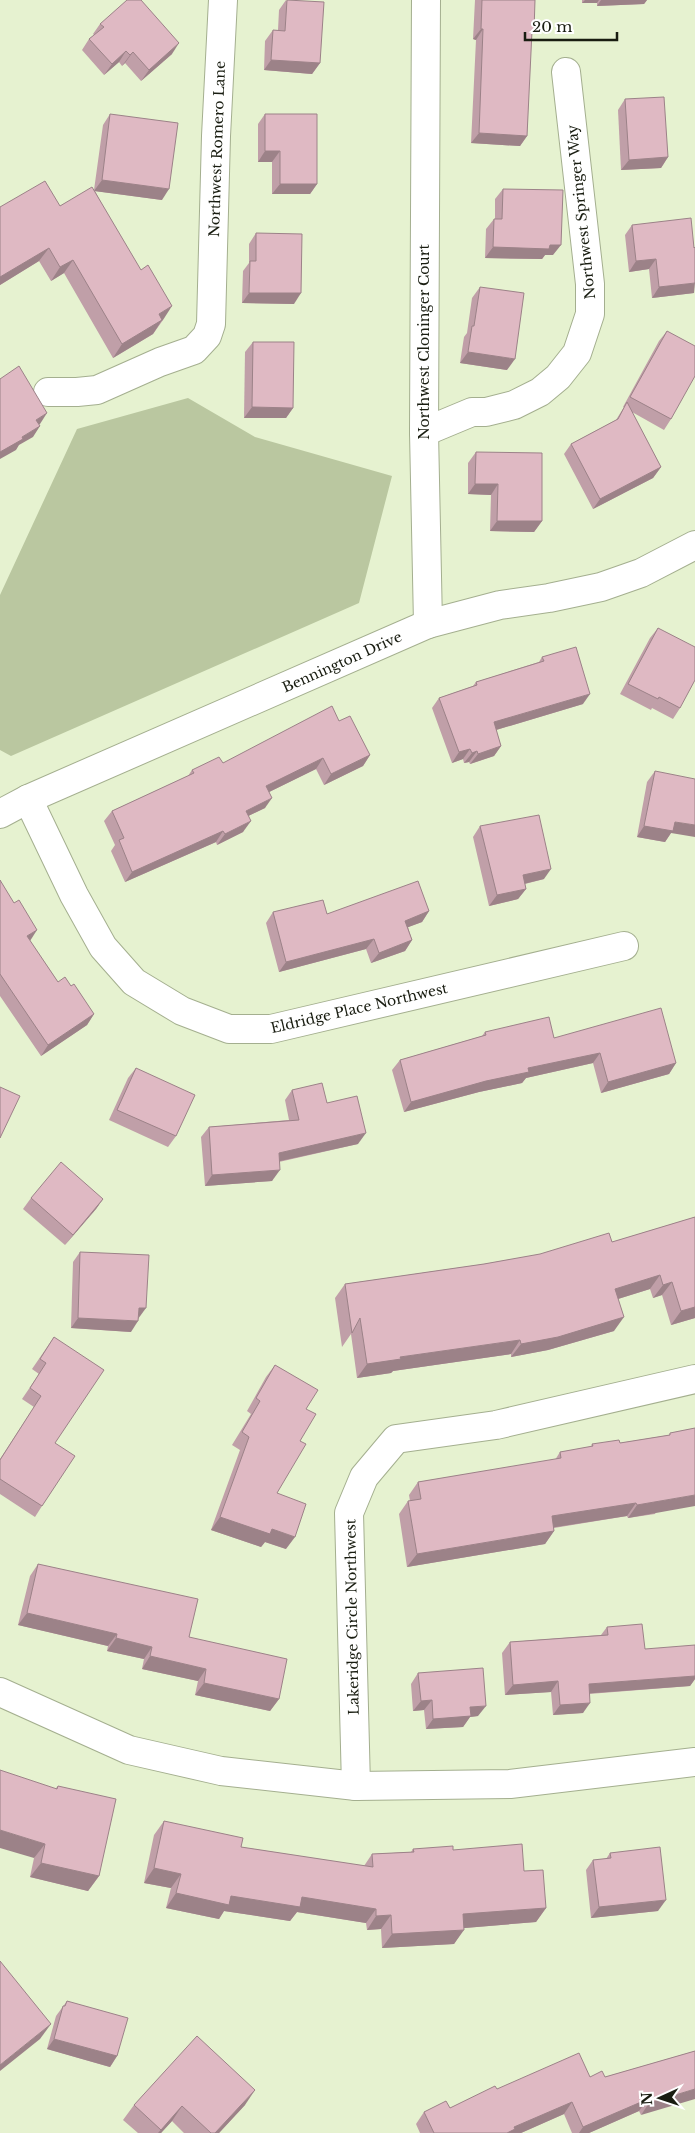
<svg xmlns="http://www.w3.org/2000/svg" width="695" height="2133" font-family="'Libre Baskerville',serif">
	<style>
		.green { fill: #bac7a0 }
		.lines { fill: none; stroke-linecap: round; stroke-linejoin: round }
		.minor-casing { stroke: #a4af8f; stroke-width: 30 }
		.minor { stroke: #fff; stroke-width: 28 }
		.wall { fill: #c09fa8 }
		.shaded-wall { fill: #9c8288 }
		.building { fill: #dfb9c3; stroke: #9c8288 }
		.labels { text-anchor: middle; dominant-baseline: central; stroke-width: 5; stroke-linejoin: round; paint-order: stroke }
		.street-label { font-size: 14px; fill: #191d11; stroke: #fff }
	</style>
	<rect width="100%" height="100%" fill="#e6f2d0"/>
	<path class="green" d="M 188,398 L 255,437 L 392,476 L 359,603 L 11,756 L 0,750 L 0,595 L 77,429 Z"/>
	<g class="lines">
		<g class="minor-casing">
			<g id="minor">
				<path d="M 426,0 L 424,432 L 428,624"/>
				<path d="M 48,392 L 77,392 L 97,390 L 160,362 L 194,350 L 207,336 L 211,324 L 216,136 L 223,0"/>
				<path d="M 424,432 L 472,412 L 486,412 L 514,405 L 540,392 L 558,377 L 577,353 L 590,314 L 590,284 L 566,72"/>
				<path d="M 28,799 L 74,895 L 103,947 L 134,982 L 182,1011 L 229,1029 L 271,1029 L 624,946"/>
				<path d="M 0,814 L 28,799 L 428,624 L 500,605 L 549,598 L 601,587 L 641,573 L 695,545"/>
				<path d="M 0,1692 L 129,1750 L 221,1771 L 356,1786 L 510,1784 L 695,1762"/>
				<path d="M 356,1786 L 349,1513 L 364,1477 L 396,1439 L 496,1425 L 695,1379"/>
			</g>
		</g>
		<use href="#minor" class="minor"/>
	</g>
	<g class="wall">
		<path d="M 286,0 L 320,63 L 312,74 L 264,70 L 265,41 L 273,30 L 278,30 L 279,10 Z"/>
		<path d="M 475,0 L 535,0 L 531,34 L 527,136 L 520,146 L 471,143 L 476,40 L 473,39 Z"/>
		<path d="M 582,0 L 647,0 L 644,4 L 597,6 L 597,3 L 582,3 Z"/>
		<path d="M 100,24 L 172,54 L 141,81 L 125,63 L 122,66 L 119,62 L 104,75 L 82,50 L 89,39 L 94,35 L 93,34 Z"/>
		<path d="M 625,99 L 668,157 L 661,168 L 621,170 L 618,110 Z"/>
		<path d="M 110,114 L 162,200 L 95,191 L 163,320 L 153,334 L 113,358 L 64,273 L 51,281 L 39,261 L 0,285 L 0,207 L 60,206 L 94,190 L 103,125 Z"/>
		<path d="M 265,114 L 317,184 L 310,194 L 272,194 L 272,162 L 258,162 L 258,124 Z"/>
		<path d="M 503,189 L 553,255 L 545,255 L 542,259 L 485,258 L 486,229 L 494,219 L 495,219 L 495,199 Z"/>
		<path d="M 632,225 L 694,293 L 652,298 L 649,269 L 629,272 L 625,235 Z"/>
		<path d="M 256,233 L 294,304 L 242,303 L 243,271 L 249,263 L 249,244 Z"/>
		<path d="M 480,287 L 507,370 L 460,363 L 464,337 L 467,333 L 472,298 Z"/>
		<path d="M 667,331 L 671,419 L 664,430 L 632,412 L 661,467 L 653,478 L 593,509 L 564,454 L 571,444 L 616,420 L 624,407 L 623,407 L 659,341 Z"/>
		<path d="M 253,342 L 293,408 L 286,418 L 244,418 L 245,352 Z"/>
		<path d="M 476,452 L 542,521 L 534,532 L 490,531 L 491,495 L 468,494 L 468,463 Z"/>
		<path d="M 658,628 L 680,708 L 673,719 L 652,708 L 651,710 L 620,694 L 650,638 Z"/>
		<path d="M 542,657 L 583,704 L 496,730 L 501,746 L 494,756 L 470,764 L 469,762 L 464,763 L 463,759 L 452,763 L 432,708 L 439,698 L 473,686 L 476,682 L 539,662 Z"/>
		<path d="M 339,721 L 370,755 L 363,766 L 324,785 L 316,769 L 269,792 L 265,808 L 248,816 L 243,832 L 217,845 L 216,842 L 125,882 L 111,851 L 115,845 L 104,821 L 112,811 L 188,776 L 192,770 L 223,763 Z"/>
		<path d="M 655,771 L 671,833 L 665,842 L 637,837 L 647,782 Z"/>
		<path d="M 480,826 L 544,879 L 525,884 L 526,889 L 518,899 L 489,906 L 473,837 Z"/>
		<path d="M 0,880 L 30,941 L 58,982 L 94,1014 L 87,1025 L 41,1056 L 0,996 Z"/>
		<path d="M 429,911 L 422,922 L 408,927 L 412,940 L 405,951 L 371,963 L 366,949 L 279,972 L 266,923 L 273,912 L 327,914 Z"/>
		<path d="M 485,1032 L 554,1038 L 676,1063 L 669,1074 L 601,1093 L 593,1063 L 526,1078 L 522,1083 L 479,1092 L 404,1112 L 392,1070 L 400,1060 L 482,1036 Z"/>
		<path d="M 136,1068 L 176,1136 L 168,1147 L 109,1120 L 128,1078 Z"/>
		<path d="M 292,1090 L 327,1103 L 358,1144 L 279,1162 L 272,1181 L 205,1186 L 201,1137 L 209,1127 L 289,1120 L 285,1100 Z"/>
		<path d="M 31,1198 L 103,1199 L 96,1209 L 65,1245 L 23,1209 Z"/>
		<path d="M 695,1217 L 695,1318 L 671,1325 L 662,1295 L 653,1298 L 650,1289 L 618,1299 L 614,1331 L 548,1350 L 511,1357 L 511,1354 L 393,1371 L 391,1373 L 357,1378 L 351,1334 L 342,1347 L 335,1298 L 345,1284 L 484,1264 L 612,1242 Z"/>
		<path d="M 80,1252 L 131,1332 L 71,1328 L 73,1262 Z"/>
		<path d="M 54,1337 L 55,1443 L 42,1506 L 35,1517 L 0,1494 L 0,1459 L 34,1407 L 22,1399 L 39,1374 L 32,1369 Z"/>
		<path d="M 275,1365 L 306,1409 L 300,1441 L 277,1493 L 286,1549 L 265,1542 L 261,1547 L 211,1530 L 240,1450 L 232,1445 L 251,1414 L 247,1411 L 266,1377 Z"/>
		<path d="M 695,1428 L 655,1514 L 628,1518 L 627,1516 L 554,1528 L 554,1531 L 545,1544 L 407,1567 L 399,1514 L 408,1501 L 410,1501 L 409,1495 L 418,1482 L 555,1460 L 560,1452 L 591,1447 L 592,1444 L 620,1443 L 669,1435 L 670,1433 Z"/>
		<path d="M 38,1564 L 189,1637 L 279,1699 L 270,1711 L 195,1695 L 198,1681 L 142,1669 L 144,1659 L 107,1651 L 108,1646 L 18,1625 L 30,1576 Z"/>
		<path d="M 607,1627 L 645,1649 L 695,1649 L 695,1679 L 690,1686 L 589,1694 L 583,1713 L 553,1715 L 551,1692 L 505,1695 L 502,1653 L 510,1642 L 601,1635 Z"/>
		<path d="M 418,1673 L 478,1716 L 470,1717 L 463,1727 L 426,1729 L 424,1710 L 413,1711 L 411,1684 Z"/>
		<path d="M 58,1786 L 99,1876 L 88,1891 L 30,1877 L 34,1858 L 56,1788 Z"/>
		<path d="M 164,1821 L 241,1847 L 364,1866 L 372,1854 L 411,1852 L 413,1849 L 453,1850 L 524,1871 L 546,1908 L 536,1922 L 464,1928 L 454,1944 L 382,1948 L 381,1929 L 367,1930 L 366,1923 L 297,1912 L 290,1921 L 224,1911 L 219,1919 L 166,1908 L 171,1888 L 144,1883 L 154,1835 Z"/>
		<path d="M 610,1853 L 658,1911 L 591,1918 L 586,1870 L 593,1860 L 606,1859 Z"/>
		<path d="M 67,2001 L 117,2056 L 110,2067 L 47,2049 L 56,2016 Z"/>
		<path d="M 695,2051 L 641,2115 L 639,2111 L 589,2133 L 572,2133 L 564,2114 L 521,2133 L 420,2133 L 416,2124 L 424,2112 L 450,2108 L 497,2089 L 590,2077 L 605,2077 Z"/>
		<path d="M 134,2105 L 245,2105 L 219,2133 L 184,2133 L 172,2121 L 161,2133 L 138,2133 L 123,2120 Z"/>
	</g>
	<g class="shaded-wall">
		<path d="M 585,0 L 599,0 L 597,3 L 582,3 Z"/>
		<path d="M 601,0 L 647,0 L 644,4 L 597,6 Z"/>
		<path d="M 481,29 L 483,29 L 476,40 L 473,39 Z"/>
		<path d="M 179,43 L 172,54 L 141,81 L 149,70 Z"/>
		<path d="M 126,51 L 119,62 L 104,75 L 112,64 Z"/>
		<path d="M 133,52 L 125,63 L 122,66 L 130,55 Z"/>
		<path d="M 271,60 L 320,63 L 312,74 L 264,70 Z"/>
		<path d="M 479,133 L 527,136 L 520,146 L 471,143 Z"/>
		<path d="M 265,151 L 280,151 L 272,162 L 258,162 Z"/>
		<path d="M 668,157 L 661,168 L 621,170 L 629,160 Z"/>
		<path d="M 102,180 L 169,189 L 162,200 L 94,191 Z"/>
		<path d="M 280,184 L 317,184 L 310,194 L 272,194 Z"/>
		<path d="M 550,245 L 561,245 L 553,255 L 545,255 L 542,259 L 485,258 L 493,247 Z"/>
		<path d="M 49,248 L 39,261 L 0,285 L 0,277 Z"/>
		<path d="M 656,259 L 649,269 L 629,272 L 636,261 Z"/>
		<path d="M 73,260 L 64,273 L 51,281 L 60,267 Z"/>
		<path d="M 695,283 L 694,293 L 652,298 L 659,287 Z"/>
		<path d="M 249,293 L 301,293 L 294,304 L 242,303 Z"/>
		<path d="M 172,306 L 163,320 L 149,328 L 159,314 Z"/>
		<path d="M 162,320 L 153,334 L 113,358 L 122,344 Z"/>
		<path d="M 468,352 L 515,359 L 507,370 L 460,363 Z"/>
		<path d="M 252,407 L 293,408 L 286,418 L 244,418 Z"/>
		<path d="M 47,413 L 40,424 L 29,430 L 36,420 Z"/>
		<path d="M 40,426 L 33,437 L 19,445 L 16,450 L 0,459 L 0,452 L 22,437 Z"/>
		<path d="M 661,467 L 653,478 L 593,509 L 600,499 Z"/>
		<path d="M 475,484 L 498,484 L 491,495 L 468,494 Z"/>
		<path d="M 497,521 L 542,521 L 534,532 L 490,531 Z"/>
		<path d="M 590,694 L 583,704 L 486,733 L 494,722 Z"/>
		<path d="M 501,746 L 494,756 L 470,764 L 478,754 Z"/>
		<path d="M 470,749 L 463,759 L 452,763 L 459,752 Z"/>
		<path d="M 477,751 L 469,762 L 464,763 L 472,753 Z"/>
		<path d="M 370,755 L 363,766 L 324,785 L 331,774 Z"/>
		<path d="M 323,758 L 316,769 L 259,797 L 266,786 Z"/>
		<path d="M 272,798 L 265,808 L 238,821 L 246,811 Z"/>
		<path d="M 251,821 L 243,832 L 217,845 L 225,834 Z"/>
		<path d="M 675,822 L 695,825 L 695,837 L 671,833 L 665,842 L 637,837 L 644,826 Z"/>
		<path d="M 223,831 L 216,842 L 125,882 L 132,872 Z"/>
		<path d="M 551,869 L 544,879 L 515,886 L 523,875 Z"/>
		<path d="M 526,889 L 518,899 L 489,906 L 497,895 Z"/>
		<path d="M 429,911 L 422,922 L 398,931 L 405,921 Z"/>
		<path d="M 37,930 L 30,941 L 27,936 Z"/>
		<path d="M 374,939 L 366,949 L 279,972 L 286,962 Z"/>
		<path d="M 412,940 L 405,951 L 371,963 L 379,953 Z"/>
		<path d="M 94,1014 L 87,1025 L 41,1056 L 48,1045 Z"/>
		<path d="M 600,1053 L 593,1063 L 526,1078 L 522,1083 L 479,1092 L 404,1112 L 411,1102 L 528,1068 Z"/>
		<path d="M 676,1063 L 669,1074 L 601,1093 L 608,1082 Z"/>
		<path d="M 366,1133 L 358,1144 L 271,1163 L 279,1153 Z"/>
		<path d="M 280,1170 L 272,1181 L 205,1186 L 212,1175 Z"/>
		<path d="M 103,1199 L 96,1209 L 65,1245 L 73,1235 Z"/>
		<path d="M 660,1275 L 650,1289 L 605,1303 L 615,1289 Z"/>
		<path d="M 672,1282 L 662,1295 L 653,1298 L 663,1285 Z"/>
		<path d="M 695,1307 L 695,1318 L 671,1325 L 681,1311 Z"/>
		<path d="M 139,1308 L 146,1308 L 138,1319 Z"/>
		<path d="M 624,1317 L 614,1331 L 548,1350 L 511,1357 L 521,1344 Z"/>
		<path d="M 78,1318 L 138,1321 L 131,1332 L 71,1328 Z"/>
		<path d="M 520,1340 L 511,1354 L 393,1371 L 391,1373 L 357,1378 L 367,1364 L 400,1357 Z"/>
		<path d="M 695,1495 L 695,1506 L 628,1518 L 637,1505 Z"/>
		<path d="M 636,1503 L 627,1516 L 543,1529 L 552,1516 Z"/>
		<path d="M 220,1517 L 272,1529 L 295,1537 L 286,1549 L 265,1542 L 261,1547 L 211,1530 Z"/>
		<path d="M 554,1531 L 545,1544 L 407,1567 L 417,1554 Z"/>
		<path d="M 27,1613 L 117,1634 L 108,1646 L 18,1625 Z"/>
		<path d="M 116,1638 L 152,1647 L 144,1659 L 107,1651 Z"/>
		<path d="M 150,1656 L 206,1669 L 198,1681 L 142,1669 Z"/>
		<path d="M 695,1676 L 695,1679 L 690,1686 L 581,1694 L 589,1684 Z"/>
		<path d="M 558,1681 L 551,1692 L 505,1695 L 513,1685 Z"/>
		<path d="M 204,1683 L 279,1699 L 270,1711 L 195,1695 Z"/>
		<path d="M 432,1700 L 424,1710 L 413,1711 L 421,1701 Z"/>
		<path d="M 590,1703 L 583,1713 L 553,1715 L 560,1705 Z"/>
		<path d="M 486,1706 L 478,1716 L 470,1717 L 463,1727 L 426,1729 L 433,1719 L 470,1707 Z"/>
		<path d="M 0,1830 L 45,1844 L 34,1858 L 0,1848 Z"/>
		<path d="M 41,1863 L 99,1876 L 88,1891 L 30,1877 Z"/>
		<path d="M 154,1868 L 181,1874 L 171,1888 L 144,1883 Z"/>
		<path d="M 176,1893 L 231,1896 L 302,1897 L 376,1909 L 366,1923 L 297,1912 L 290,1921 L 224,1911 L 219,1919 L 166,1908 Z"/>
		<path d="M 666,1900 L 658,1911 L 591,1918 L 599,1907 Z"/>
		<path d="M 546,1908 L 536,1922 L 453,1929 L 463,1914 Z"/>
		<path d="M 391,1915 L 381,1929 L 367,1930 L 376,1916 Z"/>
		<path d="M 464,1930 L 454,1944 L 382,1948 L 392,1934 Z"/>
		<path d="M 51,2024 L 40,2039 L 0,2071 L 0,2065 Z"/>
		<path d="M 54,2039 L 117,2056 L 110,2067 L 47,2049 Z"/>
		<path d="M 695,2089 L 695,2099 L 641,2115 L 649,2103 Z"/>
		<path d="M 255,2090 L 245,2105 L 219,2133 L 215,2133 Z"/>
		<path d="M 648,2099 L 639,2111 L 589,2133 L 579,2133 L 583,2127 Z"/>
		<path d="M 572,2102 L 564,2114 L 521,2133 L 507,2133 L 514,2127 Z"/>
		<path d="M 182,2106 L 172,2121 L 161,2133 L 158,2133 Z"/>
	</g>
	<g class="building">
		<path d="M 127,0 L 141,0 L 179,43 L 149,70 L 133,52 L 130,55 L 126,51 L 112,64 L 89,39 L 104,27 L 100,24 Z"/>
		<path d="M 287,0 L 324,2 L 320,63 L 271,60 L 273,30 L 285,31 Z"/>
		<path d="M 482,0 L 535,0 L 534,31 L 532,31 L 527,136 L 479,133 L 483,29 L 481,29 Z"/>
		<path d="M 664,97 L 668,157 L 629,160 L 625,99 Z"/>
		<path d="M 110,114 L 178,123 L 169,189 L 102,180 Z"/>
		<path d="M 265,114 L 317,114 L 317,184 L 280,184 L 280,151 L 265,151 Z"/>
		<path d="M 45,181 L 60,206 L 92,187 L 141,270 L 148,265 L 172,306 L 159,314 L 162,320 L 122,344 L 73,260 L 60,267 L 49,248 L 0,277 L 0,207 Z"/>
		<path d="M 503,189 L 563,190 L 561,245 L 550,245 L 549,249 L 493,247 L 494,219 L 502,219 Z"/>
		<path d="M 691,218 L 694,248 L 695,247 L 695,283 L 659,287 L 656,259 L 636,261 L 632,225 Z"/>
		<path d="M 256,233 L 302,234 L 301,293 L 249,293 L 250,261 L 256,261 Z"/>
		<path d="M 480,287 L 524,293 L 515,359 L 468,352 L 472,326 L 474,326 Z"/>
		<path d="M 667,331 L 695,346 L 695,376 L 671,419 L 630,397 Z"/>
		<path d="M 253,342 L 294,342 L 293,408 L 252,407 Z"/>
		<path d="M 19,366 L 47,413 L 36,420 L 40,426 L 22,437 L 23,439 L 0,452 L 0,379 Z"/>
		<path d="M 627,402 L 661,467 L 600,499 L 571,444 L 618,419 Z"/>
		<path d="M 476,452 L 542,453 L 542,521 L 497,521 L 498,484 L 475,484 Z"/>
		<path d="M 658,628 L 695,647 L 695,680 L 680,708 L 659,697 L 658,699 L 628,684 Z"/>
		<path d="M 576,647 L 590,694 L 494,722 L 501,746 L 478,754 L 477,751 L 472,753 L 470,749 L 459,752 L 439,698 L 477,685 L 476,682 L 544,661 L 542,657 Z"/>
		<path d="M 332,706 L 339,721 L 350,716 L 370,755 L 331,774 L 323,758 L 266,786 L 272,798 L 246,811 L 251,821 L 225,834 L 223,831 L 132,872 L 119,840 L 124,838 L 112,811 L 194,773 L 192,770 L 219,757 L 223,763 Z"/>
		<path d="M 655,771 L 695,779 L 695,825 L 675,822 L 673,831 L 644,826 Z"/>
		<path d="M 539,815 L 551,869 L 523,875 L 526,889 L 497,895 L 480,826 Z"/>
		<path d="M 0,880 L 14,903 L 19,900 L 37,930 L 27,936 L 58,982 L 65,977 L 71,986 L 74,984 L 94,1014 L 48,1045 L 0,974 Z"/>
		<path d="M 418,881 L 429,911 L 405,921 L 412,940 L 379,953 L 374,939 L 286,962 L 273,912 L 323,900 L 327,914 Z"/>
		<path d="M 661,1008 L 676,1063 L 608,1082 L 600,1053 L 528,1068 L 529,1072 L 486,1081 L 411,1102 L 400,1060 L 486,1035 L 485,1032 L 549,1017 L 554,1038 Z"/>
		<path d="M 136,1068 L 195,1095 L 176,1136 L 117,1110 Z"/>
		<path d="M 322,1083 L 327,1103 L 357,1096 L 366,1133 L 279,1153 L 280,1170 L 212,1175 L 209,1127 L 299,1120 L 292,1090 Z"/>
		<path d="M 0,1087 L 20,1096 L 0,1138 Z"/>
		<path d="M 61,1162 L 103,1199 L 73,1235 L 31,1198 Z"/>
		<path d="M 695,1217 L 695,1307 L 681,1311 L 672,1282 L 663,1285 L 660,1275 L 615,1289 L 624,1317 L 558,1337 L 521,1344 L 520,1340 L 400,1357 L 401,1359 L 367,1364 L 360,1318 L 352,1333 L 345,1284 L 484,1264 L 540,1254 L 609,1233 L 612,1242 Z"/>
		<path d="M 80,1252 L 149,1255 L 146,1308 L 139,1308 L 138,1321 L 78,1318 Z"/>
		<path d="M 54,1337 L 104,1370 L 55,1443 L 75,1456 L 42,1506 L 0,1479 L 0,1460 L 41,1396 L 30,1388 L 46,1363 L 40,1359 Z"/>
		<path d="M 275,1365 L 318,1390 L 306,1409 L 316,1414 L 300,1441 L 306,1444 L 277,1493 L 306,1504 L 295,1537 L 272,1529 L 270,1534 L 220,1517 L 249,1437 L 242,1432 L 260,1401 L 256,1398 Z"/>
		<path d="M 695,1428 L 695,1495 L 637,1505 L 636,1503 L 552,1516 L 554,1531 L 417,1554 L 408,1501 L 421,1499 L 418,1482 L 561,1458 L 560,1452 L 593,1446 L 592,1444 L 619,1440 L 620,1443 L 670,1435 L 670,1433 Z"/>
		<path d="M 38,1564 L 198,1599 L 189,1637 L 287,1659 L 279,1699 L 204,1683 L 206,1669 L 150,1656 L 152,1647 L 116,1638 L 117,1634 L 27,1613 Z"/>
		<path d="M 642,1624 L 645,1649 L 695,1645 L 695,1676 L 589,1684 L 590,1703 L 560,1705 L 558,1681 L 513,1685 L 510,1642 L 608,1635 L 607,1627 Z"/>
		<path d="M 483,1668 L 486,1706 L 470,1707 L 471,1716 L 433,1719 L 432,1700 L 421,1701 L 418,1673 Z"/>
		<path d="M 0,1770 L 57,1789 L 58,1786 L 116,1799 L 99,1876 L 41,1863 L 45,1844 L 0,1830 Z"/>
		<path d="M 164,1821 L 243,1838 L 241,1847 L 373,1867 L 372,1854 L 414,1852 L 413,1849 L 453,1846 L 453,1850 L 522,1844 L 524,1871 L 543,1870 L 546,1908 L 463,1914 L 464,1930 L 392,1934 L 391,1915 L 376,1916 L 376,1909 L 302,1897 L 300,1907 L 231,1896 L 229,1905 L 176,1893 L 181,1874 L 154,1868 Z"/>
		<path d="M 660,1847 L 666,1900 L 599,1907 L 593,1860 L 611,1858 L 610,1853 Z"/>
		<path d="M 0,1961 L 51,2024 L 0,2065 Z"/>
		<path d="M 67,2001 L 128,2018 L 117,2056 L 54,2039 L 63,2006 L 65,2006 Z"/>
		<path d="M 197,2036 L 255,2090 L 215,2133 L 211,2133 L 182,2106 L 161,2130 L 134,2105 Z"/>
		<path d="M 695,2051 L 695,2089 L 649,2103 L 648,2099 L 583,2127 L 572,2102 L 514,2127 L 515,2129 L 507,2133 L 434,2133 L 424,2112 L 446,2101 L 450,2108 L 495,2086 L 497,2089 L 579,2053 L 590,2077 L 602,2071 L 605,2077 Z"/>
	</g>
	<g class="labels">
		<g class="street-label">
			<text transform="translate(217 149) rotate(-88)">Northwest Romero Lane</text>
			<text transform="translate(581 212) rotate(-96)">Northwest Springer Way</text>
			<text transform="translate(424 342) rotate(-90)">Northwest Cloninger Court</text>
			<text transform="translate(342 662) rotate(-24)">Bennington Drive</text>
			<text transform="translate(359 1008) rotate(-13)">Eldridge Place Northwest</text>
			<text transform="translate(352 1617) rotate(-91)">Lakeridge Circle Northwest</text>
		</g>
	</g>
	<g transform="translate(660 2098) rotate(267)" stroke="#ffffff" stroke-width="4" paint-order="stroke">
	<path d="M0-4L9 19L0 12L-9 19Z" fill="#191d11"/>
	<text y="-8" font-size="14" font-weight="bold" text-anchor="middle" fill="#191d11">N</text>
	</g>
	<path d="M525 32v8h92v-8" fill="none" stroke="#191d11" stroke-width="2.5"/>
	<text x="532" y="32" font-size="15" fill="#191d11" stroke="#ffffff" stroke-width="4" paint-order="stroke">20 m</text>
</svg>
